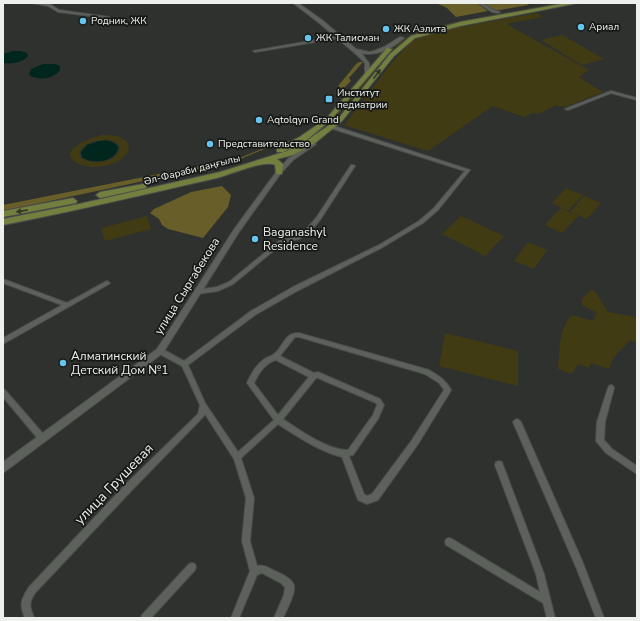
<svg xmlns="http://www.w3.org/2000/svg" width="640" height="621" font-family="'Nunito Sans',sans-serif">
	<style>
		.green { fill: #413b14; fill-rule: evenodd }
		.forest { fill: #675e29 }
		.water { fill: #01261e }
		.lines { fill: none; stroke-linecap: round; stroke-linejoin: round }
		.minor-casing { stroke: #4a4d49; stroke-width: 2 }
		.tertiary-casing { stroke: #4a4d49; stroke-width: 2 }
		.primary-casing { stroke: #4a4d49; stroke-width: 2 }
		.minor { fill: #5d615c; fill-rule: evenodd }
		.tertiary { fill: #5d615c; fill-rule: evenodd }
		.primary { fill: #727f3f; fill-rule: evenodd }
		.oneway { fill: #323823 }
		.poi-dot { fill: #66c4ef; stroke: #171917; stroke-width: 1.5 }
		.labels { text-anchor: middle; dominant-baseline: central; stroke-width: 3.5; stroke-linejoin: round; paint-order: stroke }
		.far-poi-label { font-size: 10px; fill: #eef0ed; stroke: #171917; text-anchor: start }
		.far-street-label { font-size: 10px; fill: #eef0ed; stroke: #171917 }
		.poi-label { font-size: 12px; fill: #eef0ed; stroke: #171917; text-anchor: start }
		.street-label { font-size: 12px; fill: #eef0ed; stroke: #171917 }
		.near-street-label { font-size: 14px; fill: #eef0ed; stroke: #171917 }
	</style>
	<rect width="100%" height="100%" fill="#2e312d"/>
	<g class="green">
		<path d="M 557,3 L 567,3 L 452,24 L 424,31 L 406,39 L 386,59 L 345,108 L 320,131 L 299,146 L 298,145 L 319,131 L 343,108 L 383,58 L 404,39 L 422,30 L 450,23 Z"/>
		<path d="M 537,13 L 543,17 L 506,24 L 589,70 L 579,77 L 603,92 L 565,107 L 555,105 L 539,114 L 532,113 L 524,117 L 493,106 L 428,151 L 344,125 L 394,60 L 412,41 L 434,32 Z"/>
		<path d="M 562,35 L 604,59 L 582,65 L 541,40 Z"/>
		<path d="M 103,135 C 113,135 125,135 129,146 C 129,165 91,172 77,163 C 55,150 93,137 103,135 ZM 103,140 C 110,140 117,140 120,148 C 117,163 92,166 81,158 L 79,153 C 83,143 93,141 103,140 Z"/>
		<path d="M 566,188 L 583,195 L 568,211 L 552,203 Z"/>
		<path d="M 584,196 L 601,203 L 587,219 L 570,212 Z"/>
		<path d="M 561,208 L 578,216 L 562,233 L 545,225 Z"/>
		<path d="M 147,216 L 151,229 L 105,241 L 101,228 Z"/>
		<path d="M 461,216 L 504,236 L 485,256 L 442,234 Z"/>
		<path d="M 528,242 L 547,250 L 534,269 L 514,261 Z"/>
		<path d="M 590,290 L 595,291 L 608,312 L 636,317 L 637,315 L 637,344 L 630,340 L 614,357 L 609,369 L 591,363 L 589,368 L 578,364 L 572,374 L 558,369 C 560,350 558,329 572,315 L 593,321 L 597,313 L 582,305 L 582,299 Z"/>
		<path d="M 445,333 L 518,351 L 518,386 L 439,366 Z"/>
	</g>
	<g class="forest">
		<path d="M 436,3 L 478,4 L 488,11 L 456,17 L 447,8 Z"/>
		<path d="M 481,3 L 530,3 L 527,4 L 529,5 L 494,11 Z"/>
		<path d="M 360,62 L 363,62 L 349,78 L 351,81 L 343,89 L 338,86 L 357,63 Z"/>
		<path d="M 267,147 L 267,148 L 233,162 L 3,211 L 3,205 L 239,158 Z"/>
		<path d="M 222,186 L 231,195 L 228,207 L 203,238 L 168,229 L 162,225 L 159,219 L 150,213 L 154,209 L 191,192 Z"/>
	</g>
	<g class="water">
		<path d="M 13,51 L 20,51 L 27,53 L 28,56 C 22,63 12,64 3,63 L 3,54 Z"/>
		<path d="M 43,64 L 55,64 L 60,66 L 60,70 C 54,79 38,81 29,75 L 31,69 Z"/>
		<path d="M 99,141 C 106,140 113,140 118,147 C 117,162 92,165 82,157 L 81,152 L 87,145 Z"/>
	</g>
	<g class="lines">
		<g class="minor-casing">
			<g id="minor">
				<path d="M 32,3 L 50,4 L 59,10 L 109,17 L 107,18 L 58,12 L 48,6 Z"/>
				<path d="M 478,3 L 482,3 L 494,10 L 500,12 L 498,13 L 492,12 Z"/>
				<path d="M 339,36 L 341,37 L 340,38 L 255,52 L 253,51 Z"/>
				<path d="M 611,91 L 637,98 L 637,100 L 611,93 L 568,110 L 565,109 Z"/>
				<path d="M 330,126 L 334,126 L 470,170 L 438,210 L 423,223 L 383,247 L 297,291 L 255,315 L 188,365 L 205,403 L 238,452 L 274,420 L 247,383 C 251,374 256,364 266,358 C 268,357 272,356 274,354 C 284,347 283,333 299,333 L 429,370 C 439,376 446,380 451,390 L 450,392 L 418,444 L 378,500 L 367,504 L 358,500 L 342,457 C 319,451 298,437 278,424 L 241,458 L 254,498 L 250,541 L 257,566 C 265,564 270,569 277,572 C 283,575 289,577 293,583 C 298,590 286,611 283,618 L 274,618 L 284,595 L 285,587 L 281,583 L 262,573 L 257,575 L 239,618 L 231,618 L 250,571 L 242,541 L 246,498 L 234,459 L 205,414 L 203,417 L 133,489 L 35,593 C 28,604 30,607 34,618 L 25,618 C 19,605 21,599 29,587 L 127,483 L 198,414 L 200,405 L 182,366 L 158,353 L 157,351 L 158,349 L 160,348 L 162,349 L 184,361 L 251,311 L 293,287 L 379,245 L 419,221 L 434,208 L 465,171 L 330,128 ZM 295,337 L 299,337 L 425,374 L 439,383 L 444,390 L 412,440 L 372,494 L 367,496 L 364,494 L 349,456 L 353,455 L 378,419 L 384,405 L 380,399 L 320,373 L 318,372 L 314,373 L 280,356 ZM 276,360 L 309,377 L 278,415 L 254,383 C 259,373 265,363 276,360 ZM 316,378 L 318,378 L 376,403 L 377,405 L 373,415 L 348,450 C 329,451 299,430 283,419 Z"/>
				<path d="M 351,165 L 353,165 L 355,166 L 320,220 L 308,234 L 299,239 L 283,243 L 233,284 L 218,291 L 197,294 L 195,294 L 194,292 L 195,290 L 217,287 L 229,282 L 279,241 L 295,237 L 304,232 L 316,218 Z"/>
				<path d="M 3,279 L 67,303 L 105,282 L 107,281 L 110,283 L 109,284 L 3,344 L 3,338 L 62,305 L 3,283 Z"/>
				<path d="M 611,385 L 613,386 L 614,388 L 605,422 L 604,440 L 612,449 L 637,466 L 637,474 L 606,453 L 596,441 L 597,422 L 608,388 L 609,386 Z"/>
				<path d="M 3,389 L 5,390 L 45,436 L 46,438 L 45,440 L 42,441 L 39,440 L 3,397 Z"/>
				<path d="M 517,419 L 519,420 L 521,422 L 583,563 L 604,618 L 596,618 L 576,567 L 513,422 L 515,420 Z"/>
				<path d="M 499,461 L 502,462 L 503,465 L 544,574 L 555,618 L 547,618 L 543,603 L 446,545 L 445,542 L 446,539 L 449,538 L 452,539 L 540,592 L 536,574 L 495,465 L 496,462 Z"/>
				<path d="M 192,563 L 195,564 L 196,567 L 195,570 L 151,618 L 141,618 L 142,615 L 189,564 Z"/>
			</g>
		</g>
		<g class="tertiary-casing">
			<g id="tertiary">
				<path d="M 293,3 L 298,3 L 322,20 L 356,49 L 369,52 L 374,51 L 384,47 L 400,37 L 404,38 C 393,48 377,57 361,53 L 369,63 L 370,74 L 365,75 L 365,63 L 357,55 L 318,22 Z"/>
				<path d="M 313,142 L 316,144 L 315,145 L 293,160 L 281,173 L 239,232 L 163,353 L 3,473 L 3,462 L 157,349 L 235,228 L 277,171 L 289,158 Z"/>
			</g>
		</g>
		<g class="primary-casing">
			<g id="primary">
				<path d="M 566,3 L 578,3 L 460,26 L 415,38 L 394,56 L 342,121 L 315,143 L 293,155 L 277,159 L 283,164 L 282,174 L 276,174 L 275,165 C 265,159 230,175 217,178 C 146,194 75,211 3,225 L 3,219 L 79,204 L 220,172 L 287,151 L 309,139 L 338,119 L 390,54 L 411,36 L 460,22 Z"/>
				<path d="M 387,48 L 392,49 L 330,121 L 304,142 L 283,152 L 277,152 L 277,148 L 298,138 L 326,119 Z"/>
				<path d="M 143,184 L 146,184 L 146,188 L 100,198 L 96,195 L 100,192 Z"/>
				<path d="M 73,198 L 77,201 L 76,203 L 3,217 L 3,211 Z"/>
			</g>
		</g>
		<use href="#minor" class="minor"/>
		<use href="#tertiary" class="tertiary"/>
		<use href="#primary" class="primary"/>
	</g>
	<defs><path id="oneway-solid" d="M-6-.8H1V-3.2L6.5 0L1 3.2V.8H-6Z"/></defs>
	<g class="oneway">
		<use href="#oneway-solid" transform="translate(377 74) rotate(-53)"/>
		<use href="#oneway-solid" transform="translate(22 211) rotate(171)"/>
	</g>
	<g class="poi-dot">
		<circle cx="83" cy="21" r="4"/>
		<circle cx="581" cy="27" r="4"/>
		<circle cx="386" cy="29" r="4"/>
		<circle cx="308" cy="38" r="4"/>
		<rect x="325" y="95" width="8" height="8" rx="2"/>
		<circle cx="259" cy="120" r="4"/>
		<circle cx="210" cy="144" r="4"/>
		<circle cx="255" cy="239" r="4"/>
		<circle cx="63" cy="363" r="4"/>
	</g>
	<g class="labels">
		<g class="far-poi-label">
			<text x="91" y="21">Родник, ЖК</text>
			<text x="589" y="27">Ариал</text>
			<text x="394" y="29">ЖК Аэлита</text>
			<text x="316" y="38">ЖК Талисман</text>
			<text x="337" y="93">Институт<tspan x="337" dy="12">педиатрии</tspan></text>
			<text x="267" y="120">Aqtolqyn Grand</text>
			<text x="218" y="144">Представительство</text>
		</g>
		<g class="far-street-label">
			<text transform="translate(192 170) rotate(-14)">Әл-Фараби даңғылы</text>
		</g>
		<g class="poi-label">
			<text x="263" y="232">Baganashyl<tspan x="263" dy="14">Residence</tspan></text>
			<text x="71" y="356">Алматинский<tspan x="71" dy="14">Детский Дом №1</tspan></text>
		</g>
		<g class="street-label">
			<text transform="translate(187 286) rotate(-58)">улица Сыргабекова</text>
		</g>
		<g class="near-street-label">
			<text transform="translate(114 484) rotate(-46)">улица Грушевая</text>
		</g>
	</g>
	<rect width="640" height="621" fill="none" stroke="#eef0ed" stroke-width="8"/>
</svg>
